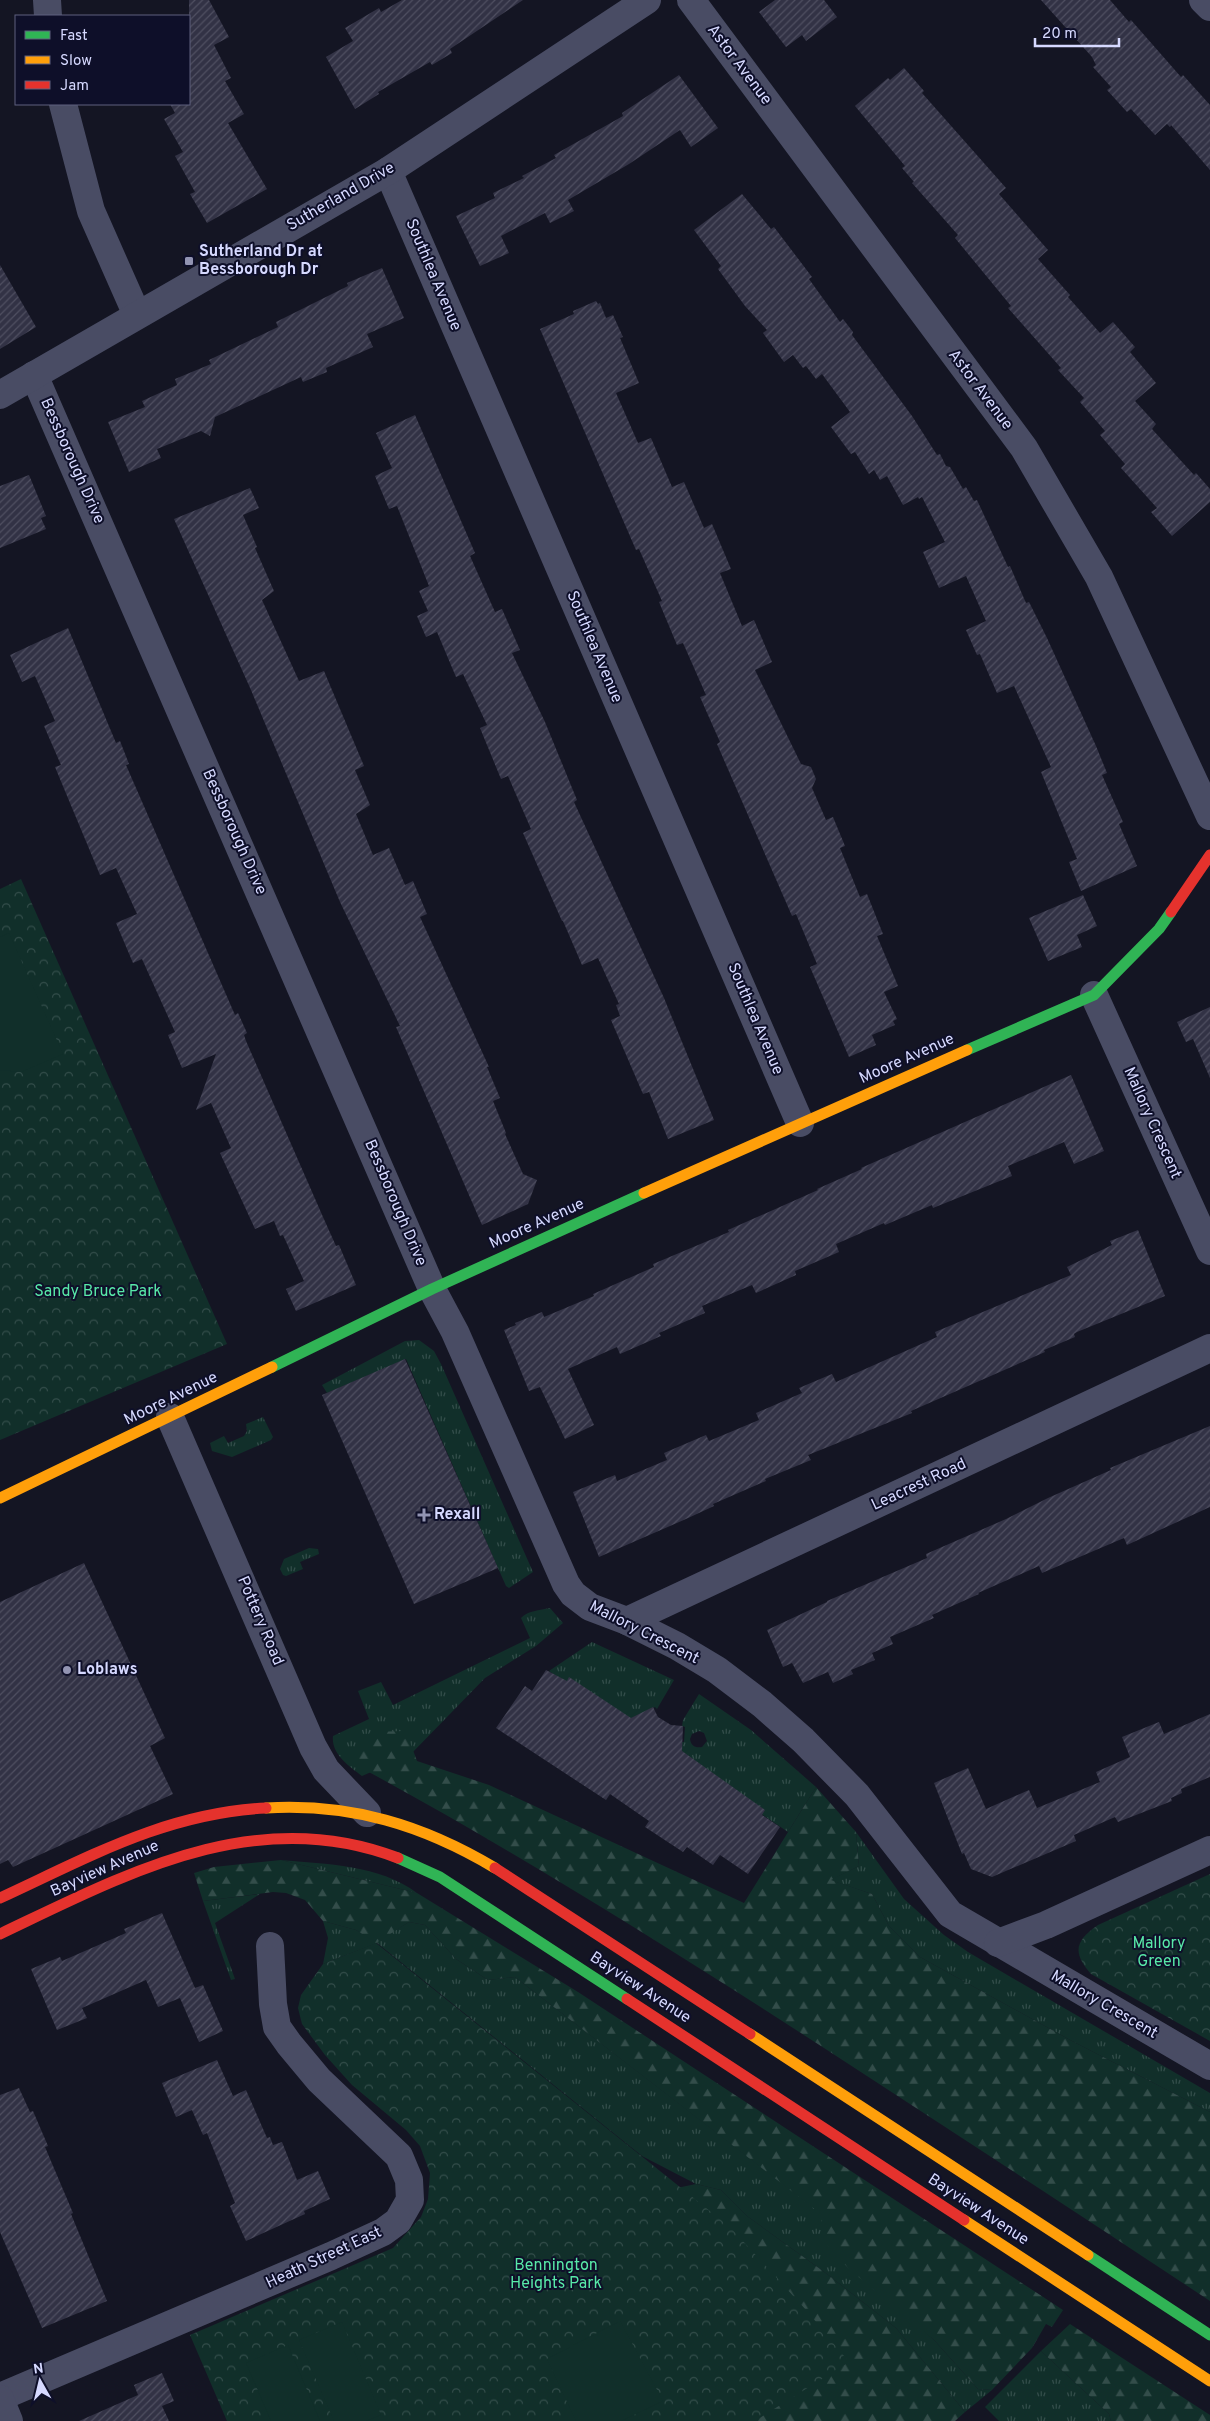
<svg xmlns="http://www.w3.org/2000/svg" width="1210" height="2421" font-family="Overpass,sans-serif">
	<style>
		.grass { fill: url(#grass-tufts); fill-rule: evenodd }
		.forest { fill: url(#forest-firs) }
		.park { fill: url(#park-crowns) }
		.pitch { fill: #112f2a }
		.building { fill: url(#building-hatch) }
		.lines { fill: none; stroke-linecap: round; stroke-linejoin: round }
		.street { stroke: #494c64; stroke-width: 28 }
		.fast { stroke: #30b455; stroke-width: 11 }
		.slow { stroke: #ff9f0a; stroke-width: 11 }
		.jam { stroke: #e5322d; stroke-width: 11 }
		.poi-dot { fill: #9294b2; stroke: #0e0f29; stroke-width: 2 }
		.labels { text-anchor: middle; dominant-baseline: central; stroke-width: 4; stroke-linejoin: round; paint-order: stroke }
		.street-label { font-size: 16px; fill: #d6d9ff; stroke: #0e0f29 }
		.poi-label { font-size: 16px; font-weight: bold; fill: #d6d9ff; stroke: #0e0f29; text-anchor: start }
		.park-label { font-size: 16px; fill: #58e9a8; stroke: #0e0f29 }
	</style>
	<defs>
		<pattern id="grass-tufts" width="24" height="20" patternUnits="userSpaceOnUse" patternTransform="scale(1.25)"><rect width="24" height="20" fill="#112f2a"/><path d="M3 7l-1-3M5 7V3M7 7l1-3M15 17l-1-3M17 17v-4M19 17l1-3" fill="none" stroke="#334d4a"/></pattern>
		<pattern id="forest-firs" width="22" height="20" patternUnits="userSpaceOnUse" patternTransform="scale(1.25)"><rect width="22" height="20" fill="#112f2a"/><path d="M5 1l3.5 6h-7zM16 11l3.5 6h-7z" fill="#334d4a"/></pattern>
		<pattern id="park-crowns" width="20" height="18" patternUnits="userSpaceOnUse" patternTransform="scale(1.25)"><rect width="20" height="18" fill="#112f2a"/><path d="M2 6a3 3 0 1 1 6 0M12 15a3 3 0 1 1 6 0" fill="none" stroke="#334d4a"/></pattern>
		<pattern id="building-hatch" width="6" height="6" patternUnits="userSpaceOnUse" patternTransform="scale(1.25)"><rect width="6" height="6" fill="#323245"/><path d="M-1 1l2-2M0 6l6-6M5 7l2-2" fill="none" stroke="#4f4f61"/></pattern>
	</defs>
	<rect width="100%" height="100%" fill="#141523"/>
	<g class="grass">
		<path d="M 419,1340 L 434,1351 L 441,1364 L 533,1572 L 509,1588 L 506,1586 L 498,1568 L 406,1359 L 327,1393 L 322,1385 L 405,1341 Z"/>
		<path d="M 263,1417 L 273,1437 L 271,1440 L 232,1457 L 212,1451 L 210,1443 L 224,1436 L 228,1443 L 244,1436 L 247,1431 L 246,1424 Z"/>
		<path d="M 309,1548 L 318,1549 L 319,1554 L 300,1562 L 303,1569 L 286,1576 L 283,1575 L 280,1569 L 284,1559 Z"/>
		<path d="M 550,1608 L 563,1623 L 536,1646 L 485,1678 L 410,1755 L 362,1776 C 349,1766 331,1754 333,1736 L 369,1719 L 358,1691 L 381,1682 L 393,1705 L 530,1638 L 521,1618 C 527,1611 540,1610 550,1608 Z"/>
		<path d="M 592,1642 L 674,1680 L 657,1709 L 655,1707 L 641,1715 L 638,1731 L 549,1671 Z"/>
		<path d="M 699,1694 L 751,1730 L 816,1787 L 788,1832 L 687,1764 L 679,1751 L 680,1742 L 684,1742 L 685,1727 L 682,1726 L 683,1720 ZM 699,1731 L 704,1733 L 707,1741 L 702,1747 C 695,1748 691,1746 690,1739 L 692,1734 Z"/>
		<path d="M 856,1832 L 904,1899 L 944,1935 L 968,1952 L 1210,2093 L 1210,2112 L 1072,2041 L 920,1957 L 889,1926 L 872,1894 L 830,1880 L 859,1866 Z"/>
		<path d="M 281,1860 C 326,1864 380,1865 417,1893 Z"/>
		<path d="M 260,1894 L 215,1923 L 235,1979 L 231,1980 L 203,1901 Z"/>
		<path d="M 323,1921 L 356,1930 L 376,1942 L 409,1922 L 425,1925 L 456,1959 L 488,1980 L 515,1977 L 822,2214 L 823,2240 L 934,2340 L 978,2389 L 992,2390 L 965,2412 L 896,2328 L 827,2274 L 747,2216 L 721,2190 L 696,2184 L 642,2156 L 377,1943 L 323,1964 L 328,1938 Z"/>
		<path d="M 1041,2351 L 1109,2414 L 1111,2421 L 999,2421 L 985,2407 Z"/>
	</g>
	<g class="forest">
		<path d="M 406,1731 L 417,1761 L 489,1785 L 744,1903 L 816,1787 L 856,1832 L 859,1866 L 831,1880 L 872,1894 L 889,1926 L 920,1957 L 1072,2041 L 1210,2112 L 1210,2301 C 1082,2216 953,2132 824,2048 C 671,1949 517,1852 356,1765 L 370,1732 Z"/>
		<path d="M 281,1860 L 417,1893 L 578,1992 L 1063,2310 L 1052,2327 L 1046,2324 L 1032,2348 L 992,2390 L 978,2389 L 934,2340 L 850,2270 L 822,2240 L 821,2214 L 515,1977 L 488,1980 L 456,1959 L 425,1925 L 409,1922 L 376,1943 L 356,1930 L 323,1921 L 305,1900 L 286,1893 L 273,1892 L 203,1901 L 194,1873 L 214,1867 Z"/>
		<path d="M 696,2184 L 721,2190 L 747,2216 L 827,2274 L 896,2328 L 965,2412 L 955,2421 L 683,2421 L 667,2190 Z"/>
		<path d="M 1070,2324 L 1210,2415 L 1210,2421 L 1111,2421 L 1109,2414 L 1041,2351 Z"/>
	</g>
	<g class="park">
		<path d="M 21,879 L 227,1344 L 0,1440 L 0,889 Z"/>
		<path d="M 1210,1874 L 1210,2041 L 1091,1974 C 1072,1952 1075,1941 1098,1925 Z"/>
		<path d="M 376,1943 L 731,2228 L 807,2311 L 849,2362 L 755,2421 L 227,2421 L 190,2335 L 393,2248 L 421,2217 L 428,2199 L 430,2173 L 420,2146 L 406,2130 L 352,2085 L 325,2055 L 302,2024 L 298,2008 L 301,1995 L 323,1964 Z"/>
	</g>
	<g class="pitch">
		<path d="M 9,933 L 63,1054 L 21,1072 L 0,1070 L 0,937 Z"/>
		<path d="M 620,2321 L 663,2401 L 621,2421 L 576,2421 L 547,2359 Z"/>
		<path d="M 342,2322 L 381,2415 L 366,2421 L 334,2421 L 299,2340 Z"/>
		<path d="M 288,2345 L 320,2421 L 271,2421 L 246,2363 Z"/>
	</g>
	<g class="building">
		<path d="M 189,0 L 209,0 L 229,37 L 214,45 L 231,78 L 225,81 L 244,114 L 228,123 L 267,189 L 207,223 L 190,194 L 195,192 L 175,156 L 183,152 L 164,119 L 175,113 L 170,104 L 189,104 Z"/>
		<path d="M 402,0 L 523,0 L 450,49 L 452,53 L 432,65 L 430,62 L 378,92 L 379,94 L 355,109 L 326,57 L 353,41 L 345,28 L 379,8 L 381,12 Z"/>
		<path d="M 775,0 L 824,0 L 837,17 L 806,41 L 802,35 L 786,47 L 759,12 Z"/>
		<path d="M 1041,0 L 1110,0 L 1129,22 L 1131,20 L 1181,77 L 1183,75 L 1210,105 L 1210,170 L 1171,125 L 1170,127 L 1167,124 L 1155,135 L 1131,109 L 1127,112 L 1107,90 L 1111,87 L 1093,67 L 1096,65 L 1092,57 Z"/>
		<path d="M 904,68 L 924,91 L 922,93 L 1006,188 L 999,194 L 1048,250 L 1038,259 L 1070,295 L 1068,297 L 1100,333 L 1113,322 L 1135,347 L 1130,352 L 1156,383 L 1135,401 L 1156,424 L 1152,429 L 1194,475 L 1196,473 L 1210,489 L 1210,502 L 1172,536 L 1151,512 L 1157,508 L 1121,468 L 1125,464 L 1100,435 L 1105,431 L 1080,402 L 1084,398 L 1058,370 L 1061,368 L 1008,308 L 1011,306 L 955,238 L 958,235 L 912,183 L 914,182 L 902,168 L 905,166 L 855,106 L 888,78 L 890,80 Z"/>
		<path d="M 679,75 L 718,128 L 691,147 L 680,130 L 629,164 L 568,200 L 574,211 L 550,223 L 545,213 L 501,236 L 509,253 L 480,266 L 456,216 L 495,198 L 493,193 L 524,178 L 522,176 L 556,158 L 554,155 L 623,116 L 622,113 Z"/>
		<path d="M 742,194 L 771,229 L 774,227 L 812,277 L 809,279 L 840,322 L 843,319 L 853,332 L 852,335 L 912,416 L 937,455 L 940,454 L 946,466 L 950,467 L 963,489 L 966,487 L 974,501 L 977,500 L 1008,567 L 1010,566 L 1026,603 L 1029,602 L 1047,638 L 1096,746 L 1107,773 L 1102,775 L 1123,822 L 1119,824 L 1137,866 L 1081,891 L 1069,862 L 1077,859 L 1041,772 L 1051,767 L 1014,686 L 997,693 L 980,654 L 977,655 L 966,630 L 986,621 L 966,576 L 939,588 L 923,552 L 945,542 L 922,497 L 919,499 L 918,497 L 903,505 L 887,476 L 880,480 L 874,470 L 869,474 L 855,452 L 851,454 L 831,427 L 850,412 L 822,374 L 816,379 L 806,366 L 803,368 L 793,355 L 784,362 L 763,333 L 767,330 L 745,306 L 718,269 L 721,266 L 694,230 Z"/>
		<path d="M 0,265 L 36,327 L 0,349 Z"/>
		<path d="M 382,268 L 404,318 L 367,334 L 373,347 L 326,368 L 327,372 L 303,382 L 301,377 L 215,417 L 210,436 L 201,431 L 157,449 L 161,458 L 129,472 L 108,422 L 145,407 L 142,401 L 177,385 L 175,379 L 211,364 L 209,360 L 278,327 L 276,322 L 348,286 L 347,283 Z"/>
		<path d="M 596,301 L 598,304 L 600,303 L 606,318 L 613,315 L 623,337 L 620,338 L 639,383 L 616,393 L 638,443 L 651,438 L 672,487 L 684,482 L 704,528 L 712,524 L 731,569 L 720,573 L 742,626 L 754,620 L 772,662 L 755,670 L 801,764 L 811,767 L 816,779 L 812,788 L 826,820 L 833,817 L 845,846 L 840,848 L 860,897 L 867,894 L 883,934 L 877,936 L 898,986 L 884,992 L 897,1019 L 893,1021 L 895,1025 L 872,1035 L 876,1045 L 849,1057 L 810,967 L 817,964 L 796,914 L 792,916 L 717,744 L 720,742 L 700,697 L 706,695 L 683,643 L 677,645 L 659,602 L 662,601 L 639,549 L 636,550 L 540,329 L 574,314 L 573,311 Z"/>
		<path d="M 415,415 L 475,553 L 470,556 L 495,612 L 502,609 L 520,650 L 512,653 L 545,722 L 577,800 L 574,802 L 664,998 L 714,1120 L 668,1139 L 649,1092 L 643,1094 L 611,1020 L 620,1016 L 616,1005 L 619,1004 L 598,958 L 582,965 L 563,921 L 562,921 L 523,833 L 531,829 L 508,776 L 501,779 L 480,728 L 487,725 L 463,674 L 456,677 L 437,632 L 426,637 L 417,616 L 428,611 L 419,591 L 429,586 L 397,506 L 389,509 L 375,476 L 392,468 L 376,433 Z"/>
		<path d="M 29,475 L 46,516 L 41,518 L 46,529 L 0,548 L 0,486 Z"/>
		<path d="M 250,488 L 259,508 L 243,515 L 257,547 L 255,548 L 274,591 L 262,600 L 299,681 L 324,671 L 364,766 L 355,770 L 370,805 L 356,814 L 373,855 L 389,848 L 405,885 L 413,881 L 427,914 L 420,917 L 489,1067 L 487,1067 L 500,1098 L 493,1101 L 506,1133 L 505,1134 L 523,1174 L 537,1180 L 528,1204 L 482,1225 L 396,1027 L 400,1026 L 340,902 L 251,690 L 174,519 Z"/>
		<path d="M 68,628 L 116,743 L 120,741 L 129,764 L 126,765 L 160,843 L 235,1015 L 238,1013 L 247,1033 L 244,1035 L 246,1041 L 323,1217 L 336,1246 L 339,1245 L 356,1285 L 296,1311 L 286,1289 L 304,1281 L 283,1235 L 280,1236 L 274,1221 L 255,1229 L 220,1153 L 231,1148 L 211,1103 L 196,1110 L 216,1054 L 182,1068 L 168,1035 L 175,1032 L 142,959 L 133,963 L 116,923 L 137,914 L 116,868 L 100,875 L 55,767 L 61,765 L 44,726 L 55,721 L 35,676 L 22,682 L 10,655 Z"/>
		<path d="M 1083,895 L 1097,926 L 1077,935 L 1082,947 L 1048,961 L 1029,918 Z"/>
		<path d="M 1210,1007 L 1210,1078 L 1193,1039 L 1186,1042 L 1177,1022 Z"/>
		<path d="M 1071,1075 L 1104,1151 L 1074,1164 L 1064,1142 L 1008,1166 L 1012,1176 L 933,1208 L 932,1205 L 885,1225 L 884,1223 L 836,1244 L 839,1252 L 795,1271 L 796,1275 L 756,1293 L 752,1285 L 702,1306 L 705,1313 L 659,1333 L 661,1336 L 620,1354 L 617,1347 L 568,1369 L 594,1425 L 565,1439 L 540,1387 L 529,1391 L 504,1330 L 516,1325 L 515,1323 L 542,1312 L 544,1317 L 594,1296 L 593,1294 L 654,1267 L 653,1264 L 729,1232 L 728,1230 L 818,1190 L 817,1189 L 862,1169 L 861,1168 Z"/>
		<path d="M 1138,1230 L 1165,1296 L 1077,1332 L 1074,1334 L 1075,1337 L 1044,1350 L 1045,1352 L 911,1411 L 912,1413 L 808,1455 L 811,1460 L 765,1479 L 766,1481 L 713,1504 L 714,1506 L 686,1519 L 599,1557 L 573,1492 L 615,1475 L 617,1481 L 667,1460 L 664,1453 L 706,1435 L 709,1441 L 759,1420 L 756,1413 L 802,1393 L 799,1388 L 832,1374 L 836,1382 L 937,1337 L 935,1332 L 1071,1275 L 1067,1267 L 1112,1245 L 1110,1241 Z"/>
		<path d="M 405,1359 L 498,1568 L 414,1604 L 322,1395 Z"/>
		<path d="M 1210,1426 L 1210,1507 L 1127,1545 L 1124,1538 L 1042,1573 L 1039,1566 L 978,1593 L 979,1594 L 932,1615 L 934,1618 L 890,1637 L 893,1644 L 872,1653 L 875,1660 L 851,1670 L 853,1674 L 833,1683 L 828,1672 L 803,1683 L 792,1663 L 783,1667 L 767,1630 L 827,1602 L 827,1601 L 927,1558 L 926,1554 L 1006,1519 L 1048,1498 L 1111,1470 L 1110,1468 Z"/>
		<path d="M 84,1563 L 165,1738 L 150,1746 L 173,1794 L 13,1867 L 8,1860 L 0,1864 L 0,1602 Z"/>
		<path d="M 546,1670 L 567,1681 L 569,1677 L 631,1718 L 653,1707 L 658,1717 L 671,1725 L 683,1726 L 682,1751 L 765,1810 L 762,1815 L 780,1827 L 748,1874 L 720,1855 L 713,1865 L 687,1847 L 683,1852 L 645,1827 L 649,1821 L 610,1794 L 606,1800 L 496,1728 L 525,1686 L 532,1691 Z"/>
		<path d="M 1210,1714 L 1210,1777 L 1181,1789 L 1182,1793 L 1171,1798 L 1172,1801 L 1118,1822 L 1115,1817 L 1074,1835 L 1076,1841 L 992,1877 L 971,1869 L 964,1853 L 962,1854 L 934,1783 L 968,1768 L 986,1809 L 1029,1790 L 1037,1808 L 1100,1782 L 1096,1772 L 1130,1757 L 1122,1737 L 1159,1722 L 1164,1734 Z"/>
		<path d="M 162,1913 L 195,1988 L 203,1985 L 223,2031 L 199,2042 L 180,1998 L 158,2007 L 146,1980 L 82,2008 L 87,2018 L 57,2030 L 31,1969 L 60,1957 L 62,1961 L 126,1933 L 124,1929 Z"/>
		<path d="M 217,2060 L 233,2096 L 246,2090 L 267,2138 L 270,2137 L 273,2145 L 282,2142 L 297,2180 L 318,2171 L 330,2199 L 304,2211 L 305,2214 L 246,2241 L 230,2206 L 235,2203 L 207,2133 L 203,2135 L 192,2110 L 176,2117 L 162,2083 Z"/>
		<path d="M 19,2088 L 30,2112 L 33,2111 L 48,2146 L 45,2147 L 73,2213 L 71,2214 L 107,2301 L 42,2328 L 0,2232 L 0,2095 Z"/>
		<path d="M 162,2373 L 174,2401 L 162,2406 L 169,2421 L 79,2421 L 138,2395 L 134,2385 Z"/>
	</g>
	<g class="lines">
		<g class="street">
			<path d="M 47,0 L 48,16"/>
			<path d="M 691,0 L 1024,448 L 1099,577 L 1210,816"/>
			<path d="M 1203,0 L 1210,7"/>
			<path d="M 63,104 L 91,211 L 137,315"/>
			<path d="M 388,171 L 800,1123"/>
			<path d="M 34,375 L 432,1289 L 455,1332 L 566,1584 L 573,1594 L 590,1607 L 627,1621 L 677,1646 L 717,1670 L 762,1704 L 803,1740 L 857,1795 L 950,1914 L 1210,2066"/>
			<path d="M 0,395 L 388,171 L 647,0"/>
			<path d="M 1094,995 L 1210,1251"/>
			<path d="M 170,1417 L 313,1747 L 326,1770 L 367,1813"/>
			<path d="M 627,1621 L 1210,1348"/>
			<path d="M 998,1943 L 1046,1925 L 1210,1850"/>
			<path d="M 0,2397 L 331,2256 L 383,2232 L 398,2221 L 410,2200 L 409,2180 L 399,2156 L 319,2080 L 289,2044 L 277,2027 L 273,2004 L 270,1946"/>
			<path d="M 0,2399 L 9,2421"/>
		</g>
		<g class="fast">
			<path d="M 967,1050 L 1094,995 L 1159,929 L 1171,912"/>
			<path d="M 272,1367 L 432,1289 L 644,1193"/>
			<path d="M 398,1858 L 440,1877 L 627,1999"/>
			<path d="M 1088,2255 L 1210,2335"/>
		</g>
		<g class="slow">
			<path d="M 644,1193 L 967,1050"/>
			<path d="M 0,1498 L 272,1367"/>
			<path d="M 266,1808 C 351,1803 423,1825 495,1868"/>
			<path d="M 750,2034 L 1088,2255"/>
			<path d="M 964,2220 L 1210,2381"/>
		</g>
		<g class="jam">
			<path d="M 1171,912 L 1210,855"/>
			<path d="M 495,1868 L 750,2034"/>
			<path d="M 0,1898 C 89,1857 166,1813 266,1808"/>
			<path d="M 0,1934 C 126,1874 256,1803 398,1858"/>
			<path d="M 627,1999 L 964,2220"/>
		</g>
	</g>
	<g class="poi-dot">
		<rect x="184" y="256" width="10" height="10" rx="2.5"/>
		<path d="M421.5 1507.5h5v5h5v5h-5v5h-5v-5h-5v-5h5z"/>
		<circle cx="67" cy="1670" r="5"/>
	</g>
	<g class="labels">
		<g class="street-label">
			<text transform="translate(739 65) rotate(53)">Astor Avenue</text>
			<text transform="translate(341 197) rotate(-30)">Sutherland Drive</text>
			<text transform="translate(433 275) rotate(67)">Southlea Avenue</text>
			<text transform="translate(980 390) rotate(53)">Astor Avenue</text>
			<text transform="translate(72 461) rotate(66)">Bessborough Drive</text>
			<text transform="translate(594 647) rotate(67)">Southlea Avenue</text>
			<text transform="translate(234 832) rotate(66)">Bessborough Drive</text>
			<text transform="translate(755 1019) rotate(67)">Southlea Avenue</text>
			<text transform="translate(907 1059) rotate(-24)">Moore Avenue</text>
			<text transform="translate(1152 1123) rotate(66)">Mallory Crescent</text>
			<text transform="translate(395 1203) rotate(67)">Bessborough Drive</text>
			<text transform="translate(537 1224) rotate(-24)">Moore Avenue</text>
			<text transform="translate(171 1399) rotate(-26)">Moore Avenue</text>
			<text transform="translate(919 1485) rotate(-25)">Leacrest Road</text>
			<text transform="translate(260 1621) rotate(67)">Pottery Road</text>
			<text transform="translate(644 1633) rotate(27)">Mallory Crescent</text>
			<text transform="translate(105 1869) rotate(-24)">Bayview Avenue</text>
			<text transform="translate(640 1988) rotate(33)">Bayview Avenue</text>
			<text transform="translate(1104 2005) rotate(30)">Mallory Crescent</text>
			<text transform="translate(978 2210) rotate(33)">Bayview Avenue</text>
			<text transform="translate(324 2258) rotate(-25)">Heath Street East</text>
		</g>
		<g class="poi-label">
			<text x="199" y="252">Sutherland Dr at<tspan x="199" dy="18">Bessborough Dr</tspan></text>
			<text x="434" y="1515">Rexall</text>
			<text x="77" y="1670">Loblaws</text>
		</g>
		<g class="park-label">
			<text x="98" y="1292">Sandy Bruce Park</text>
			<text x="1159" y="1944">Mallory<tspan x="1159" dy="18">Green</tspan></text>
			<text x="556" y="2266">Bennington<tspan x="556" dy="18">Heights Park</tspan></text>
		</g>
	</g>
	<rect x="15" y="15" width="175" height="90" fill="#0e0f29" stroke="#5e607f"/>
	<rect x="25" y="31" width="25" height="8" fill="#30b455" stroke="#5e607f"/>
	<text x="60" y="40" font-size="15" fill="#d6d9ff">Fast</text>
	<rect x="25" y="56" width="25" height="8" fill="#ff9f0a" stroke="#5e607f"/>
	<text x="60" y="65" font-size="15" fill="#d6d9ff">Slow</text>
	<rect x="25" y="81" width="25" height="8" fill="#e5322d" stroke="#5e607f"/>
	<text x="60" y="90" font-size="15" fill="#d6d9ff">Jam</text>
	<g transform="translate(40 2381) rotate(352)" stroke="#0e0f29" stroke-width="4" paint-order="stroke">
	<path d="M0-4L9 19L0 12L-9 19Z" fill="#d6d9ff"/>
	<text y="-8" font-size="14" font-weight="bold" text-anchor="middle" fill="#d6d9ff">N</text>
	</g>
	<path d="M1035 38v8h84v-8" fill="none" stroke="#d6d9ff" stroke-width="2.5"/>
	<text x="1042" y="38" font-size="15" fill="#d6d9ff" stroke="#0e0f29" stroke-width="4" paint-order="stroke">20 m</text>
</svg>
